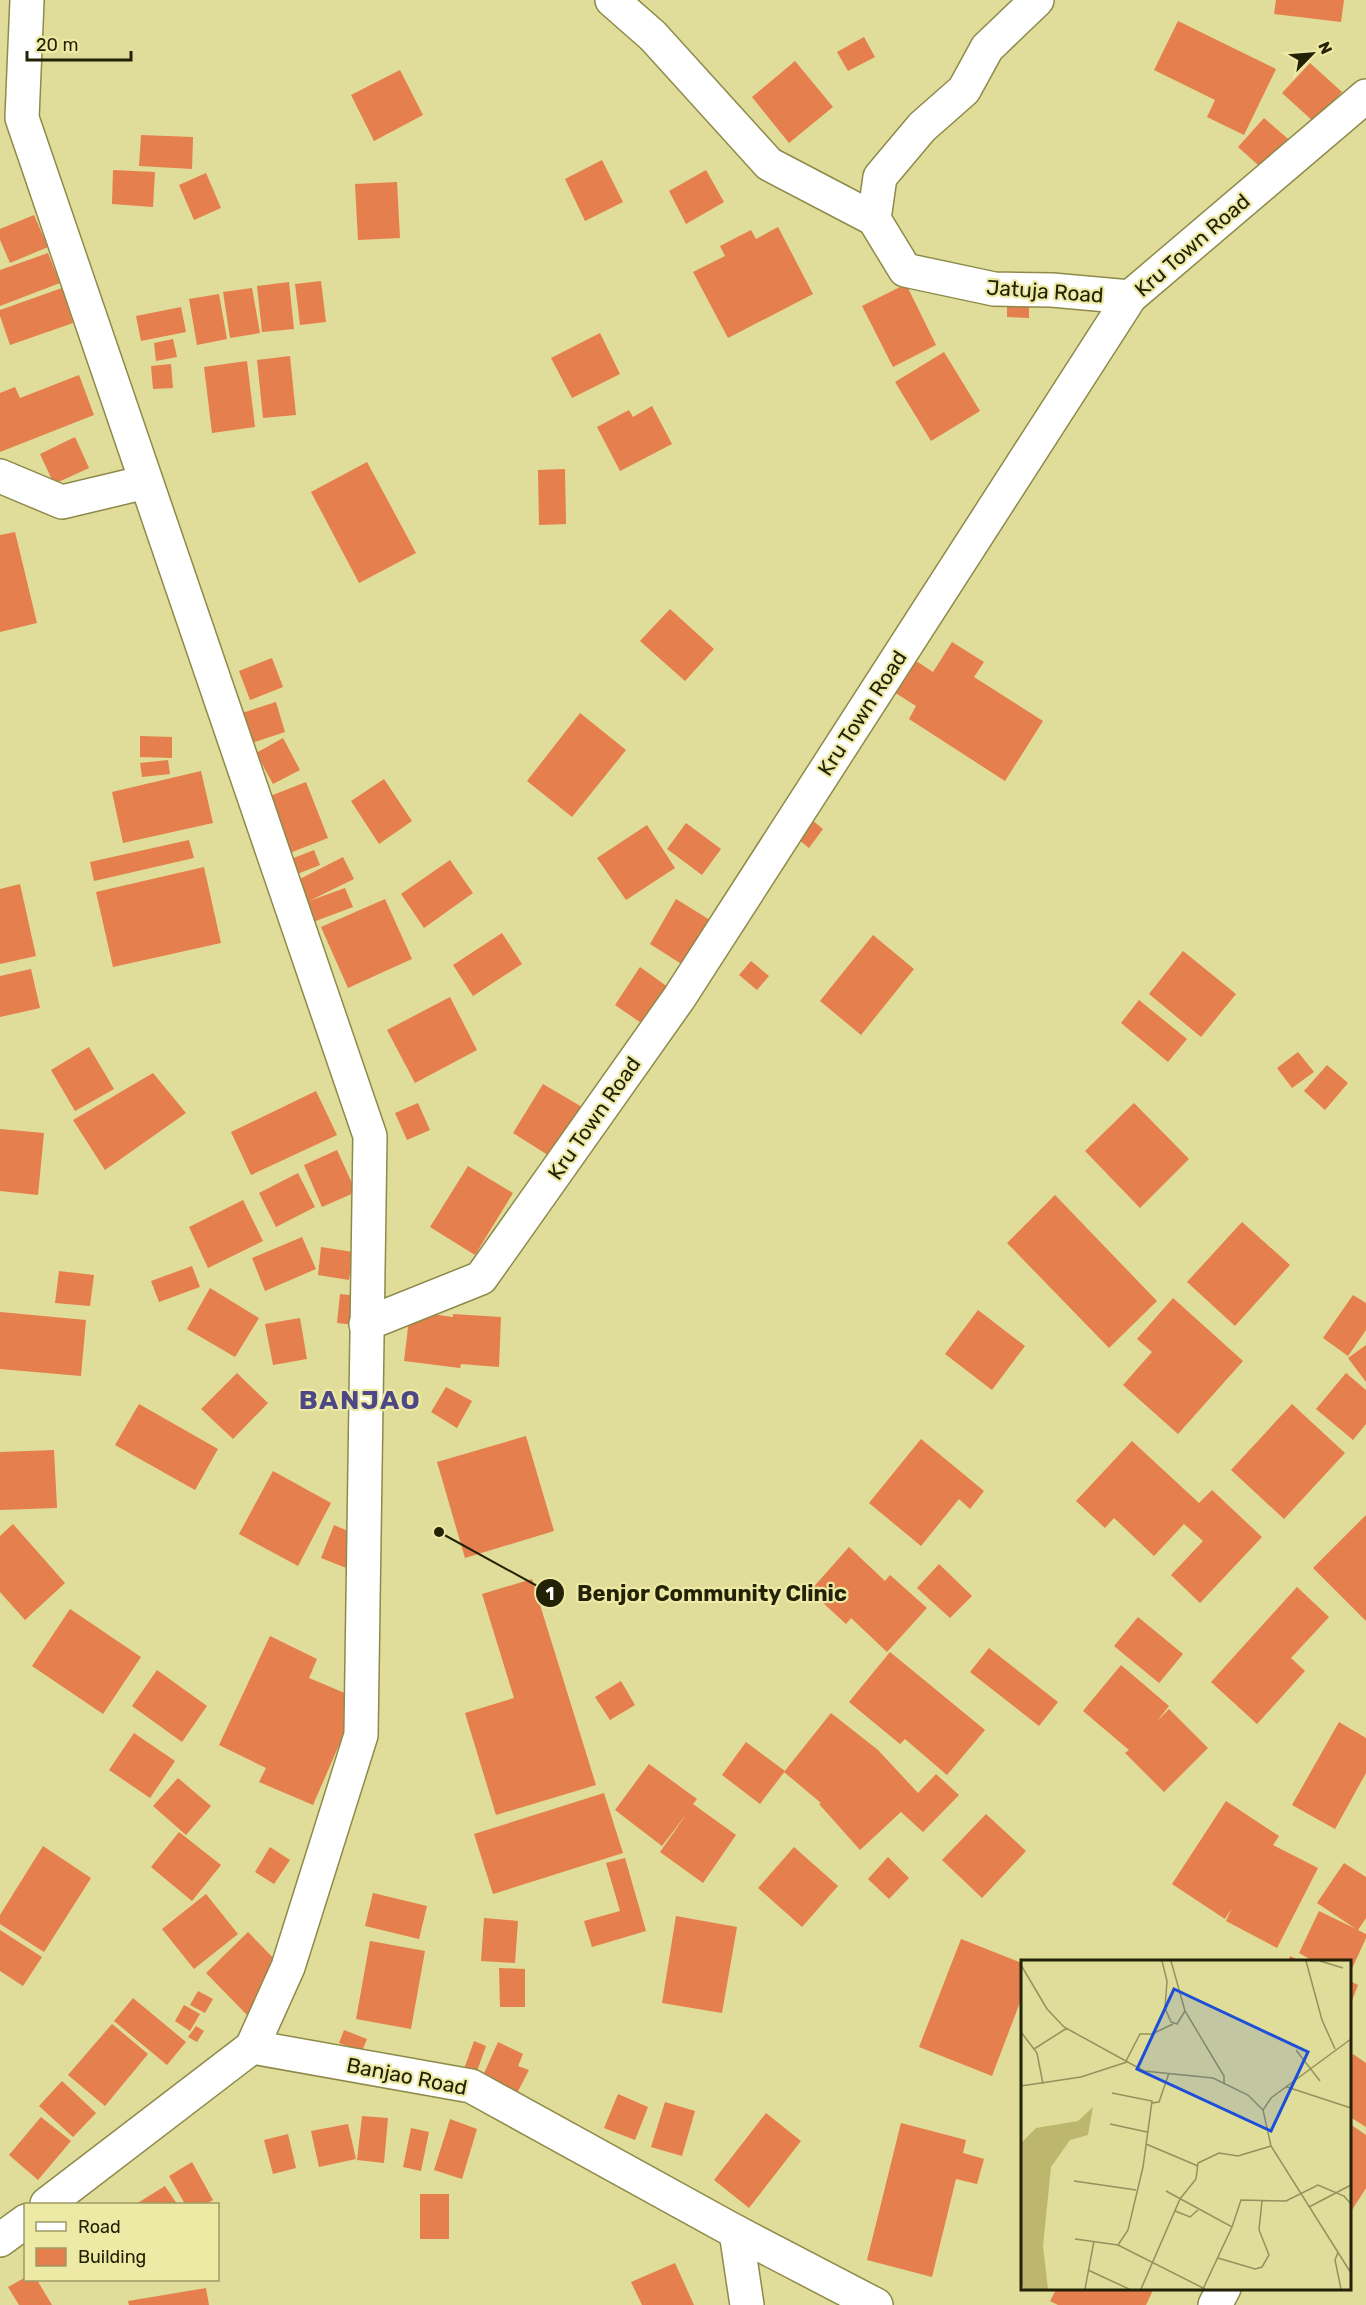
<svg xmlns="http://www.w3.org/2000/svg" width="1366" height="2305" font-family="Rubik,sans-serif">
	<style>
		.building { fill: #e57f4d }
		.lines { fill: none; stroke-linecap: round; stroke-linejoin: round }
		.street-casing { stroke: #8e8a4a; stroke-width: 36 }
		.street { stroke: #fff; stroke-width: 33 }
		.labels { text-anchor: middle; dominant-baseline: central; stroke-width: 4.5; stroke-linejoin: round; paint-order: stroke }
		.street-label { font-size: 21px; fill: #232106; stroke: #edeaa6 }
		.district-label { font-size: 27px; font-weight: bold; letter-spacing: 1.5px; fill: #4d4785; stroke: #edeaa6 }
		.inset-road { fill: none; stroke: #94915e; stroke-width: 1.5 }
		.view { fill: #1d4ed8; fill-opacity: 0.15; stroke: #1d4ed8; stroke-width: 3 }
		.inset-edge { fill: none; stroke: #232106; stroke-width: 3 }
		.leader { fill: none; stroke: #232106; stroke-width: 2 }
		.callout-dot { fill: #232106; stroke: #edeaa6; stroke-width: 2 }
		.mark-label { font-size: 18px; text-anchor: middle; font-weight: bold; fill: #fff }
		.callout-label { font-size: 22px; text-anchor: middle; font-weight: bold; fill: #232106; stroke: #edeaa6; stroke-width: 4.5; stroke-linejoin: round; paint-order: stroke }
	</style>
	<rect width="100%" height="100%" fill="#e0dc99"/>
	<g class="building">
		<path d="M 1276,0 L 1344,0 L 1341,22 L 1274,14 Z"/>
		<path d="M 1178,21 L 1276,69 L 1244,135 L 1207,117 L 1215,100 L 1154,70 Z"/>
		<path d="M 864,37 L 875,57 L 848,71 L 837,52 Z"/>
		<path d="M 795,61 L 833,107 L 789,143 L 752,97 Z"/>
		<path d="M 1310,63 L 1342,92 L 1314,122 L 1282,93 Z"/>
		<path d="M 400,70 L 423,115 L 374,141 L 351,95 Z"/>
		<path d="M 1264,118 L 1294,144 L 1267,173 L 1238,147 Z"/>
		<path d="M 141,135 L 193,137 L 192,169 L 139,166 Z"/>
		<path d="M 602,160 L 623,202 L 585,221 L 565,179 Z"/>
		<path d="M 113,170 L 155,172 L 153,207 L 112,204 Z"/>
		<path d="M 706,170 L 724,202 L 686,224 L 669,191 Z"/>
		<path d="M 206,173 L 221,208 L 194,220 L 179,185 Z"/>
		<path d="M 397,182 L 400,238 L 358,240 L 355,184 Z"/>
		<path d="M 34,215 L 48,247 L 10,263 L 0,240 L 0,229 Z"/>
		<path d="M 778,227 L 813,294 L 728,338 L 693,272 L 725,256 L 720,246 L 751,230 L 756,239 Z"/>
		<path d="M 48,253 L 60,283 L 0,306 L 0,270 Z"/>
		<path d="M 321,281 L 326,322 L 300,325 L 295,284 Z"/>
		<path d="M 289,282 L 294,329 L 262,332 L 257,286 Z"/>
		<path d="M 906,284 L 936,345 L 893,367 L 862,306 Z"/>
		<path d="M 62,288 L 73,323 L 10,345 L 0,316 L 0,310 Z"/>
		<path d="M 252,288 L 260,333 L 230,338 L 223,292 Z"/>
		<path d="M 219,294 L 227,339 L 197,345 L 189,299 Z"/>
		<path d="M 1007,301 L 1029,301 L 1029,318 L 1007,317 Z"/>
		<path d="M 181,307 L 186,332 L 141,341 L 136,316 Z"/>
		<path d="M 600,333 L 620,374 L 572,398 L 551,358 Z"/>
		<path d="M 173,339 L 177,357 L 156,361 L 154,343 Z"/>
		<path d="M 944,352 L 980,411 L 931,441 L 895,382 Z"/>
		<path d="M 290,356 L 296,415 L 263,418 L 257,360 Z"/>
		<path d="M 247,361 L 255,427 L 212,433 L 204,367 Z"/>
		<path d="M 171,364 L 173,388 L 153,389 L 151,366 Z"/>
		<path d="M 79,375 L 94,415 L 0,452 L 0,393 L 15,387 L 20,398 Z"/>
		<path d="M 652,406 L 672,444 L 620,471 L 597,427 L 629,410 L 633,417 Z"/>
		<path d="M 75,437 L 89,468 L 54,484 L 40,454 Z"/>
		<path d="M 367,462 L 416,553 L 359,583 L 311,492 Z"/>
		<path d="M 565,469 L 566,524 L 539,525 L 538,470 Z"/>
		<path d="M 15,532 L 37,623 L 0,632 L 0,535 Z"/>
		<path d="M 670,609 L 714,649 L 685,681 L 640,641 Z"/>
		<path d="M 952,642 L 984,662 L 974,677 L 1043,721 L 1005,781 L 909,719 L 916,706 L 883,685 L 904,653 L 933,672 Z"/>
		<path d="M 272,658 L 283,687 L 250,700 L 239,671 Z"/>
		<path d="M 276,702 L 285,732 L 252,743 L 242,713 Z"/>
		<path d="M 580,713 L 626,750 L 572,817 L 527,781 Z"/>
		<path d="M 140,736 L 172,737 L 172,758 L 140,757 Z"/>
		<path d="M 283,738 L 300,770 L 273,784 L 256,753 Z"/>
		<path d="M 168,760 L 170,774 L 142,777 L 140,763 Z"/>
		<path d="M 201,771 L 213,823 L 123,843 L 112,792 Z"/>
		<path d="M 384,779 L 412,821 L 379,844 L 351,801 Z"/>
		<path d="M 306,782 L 328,838 L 282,856 L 260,800 Z"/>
		<path d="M 802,812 L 823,829 L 809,848 L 788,831 Z"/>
		<path d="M 686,823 L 721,849 L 702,875 L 667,849 Z"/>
		<path d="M 647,825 L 675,868 L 626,900 L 597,858 Z"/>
		<path d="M 189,840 L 194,858 L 94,881 L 90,862 Z"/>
		<path d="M 314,850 L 320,865 L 287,878 L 281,863 Z"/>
		<path d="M 343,857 L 354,879 L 309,901 L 345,888 L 353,907 L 313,922 L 290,884 Z"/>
		<path d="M 450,860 L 473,893 L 424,928 L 401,894 Z"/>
		<path d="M 204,867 L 221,943 L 113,967 L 96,892 Z"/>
		<path d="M 20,884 L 36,956 L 0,964 L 0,889 Z"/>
		<path d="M 385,899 L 412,959 L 348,988 L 321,927 Z"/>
		<path d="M 676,899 L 710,920 L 683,965 L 650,944 Z"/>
		<path d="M 502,933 L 522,964 L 473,996 L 453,965 Z"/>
		<path d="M 873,935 L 914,969 L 861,1035 L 820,1001 Z"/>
		<path d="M 1183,951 L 1236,994 L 1201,1037 L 1149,994 Z"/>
		<path d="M 751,961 L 769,976 L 757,990 L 739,975 Z"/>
		<path d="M 640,967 L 672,990 L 647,1027 L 615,1005 Z"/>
		<path d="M 31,969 L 40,1008 L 0,1017 L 0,976 Z"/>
		<path d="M 450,997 L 477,1050 L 415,1083 L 387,1030 Z"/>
		<path d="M 1139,1000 L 1187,1039 L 1168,1062 L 1121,1023 Z"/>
		<path d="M 89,1047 L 114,1089 L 75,1111 L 51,1070 Z"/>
		<path d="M 1298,1052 L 1314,1072 L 1292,1088 L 1277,1068 Z"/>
		<path d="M 1327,1065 L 1348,1083 L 1325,1110 L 1304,1091 Z"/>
		<path d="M 153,1073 L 186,1113 L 105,1170 L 73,1120 Z"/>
		<path d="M 543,1084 L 582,1107 L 551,1157 L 513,1133 Z"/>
		<path d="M 316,1091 L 337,1135 L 251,1175 L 231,1132 Z"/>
		<path d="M 418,1103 L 430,1130 L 407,1140 L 395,1113 Z"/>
		<path d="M 1134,1103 L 1189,1159 L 1140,1208 L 1085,1151 Z"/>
		<path d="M 0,1129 L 44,1133 L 38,1195 L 0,1191 Z"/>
		<path d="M 337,1150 L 356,1192 L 322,1207 L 304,1165 Z"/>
		<path d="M 468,1166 L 513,1193 L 475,1255 L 430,1227 Z"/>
		<path d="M 298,1173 L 315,1207 L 276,1227 L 259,1193 Z"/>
		<path d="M 1055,1195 L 1157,1301 L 1109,1348 L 1007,1243 Z"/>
		<path d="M 243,1200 L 263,1241 L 208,1268 L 189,1227 Z"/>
		<path d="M 1242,1222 L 1290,1265 L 1235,1326 L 1187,1282 Z"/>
		<path d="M 302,1237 L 316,1269 L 265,1291 L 252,1258 Z"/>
		<path d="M 321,1247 L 353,1252 L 349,1280 L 318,1275 Z"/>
		<path d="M 192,1266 L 200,1287 L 159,1302 L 151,1281 Z"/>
		<path d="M 59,1271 L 94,1275 L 90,1306 L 55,1303 Z"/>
		<path d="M 210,1288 L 259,1318 L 235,1357 L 187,1329 Z"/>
		<path d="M 340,1294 L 358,1296 L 355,1325 L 337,1323 Z"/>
		<path d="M 1353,1295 L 1366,1303 L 1366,1330 L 1348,1356 L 1323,1338 Z"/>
		<path d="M 1173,1298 L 1243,1361 L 1178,1434 L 1123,1385 L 1152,1352 L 1137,1339 Z"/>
		<path d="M 978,1310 L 1025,1346 L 992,1390 L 945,1354 Z"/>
		<path d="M 410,1311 L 453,1317 L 453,1314 L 501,1317 L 499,1367 L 461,1364 L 460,1368 L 404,1361 Z"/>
		<path d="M 0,1312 L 86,1320 L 81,1376 L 0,1369 Z"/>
		<path d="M 300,1318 L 307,1359 L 273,1365 L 265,1324 Z"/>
		<path d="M 1366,1345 L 1366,1382 L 1348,1358 Z"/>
		<path d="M 237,1373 L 268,1403 L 233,1439 L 201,1409 Z"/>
		<path d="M 1346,1373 L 1366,1390 L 1366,1424 L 1353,1440 L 1316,1409 Z"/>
		<path d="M 446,1387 L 472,1401 L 457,1428 L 431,1412 Z"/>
		<path d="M 139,1404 L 218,1449 L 195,1490 L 115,1445 Z"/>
		<path d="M 1292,1404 L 1345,1453 L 1284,1519 L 1231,1470 Z"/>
		<path d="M 526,1436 L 554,1531 L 465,1558 L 437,1462 Z"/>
		<path d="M 921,1439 L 984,1491 L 970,1509 L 959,1499 L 921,1546 L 869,1503 Z"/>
		<path d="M 1132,1441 L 1199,1503 L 1212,1490 L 1262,1537 L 1200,1603 L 1171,1575 L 1203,1541 L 1184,1524 L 1154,1556 L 1114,1518 L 1105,1528 L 1076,1501 Z"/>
		<path d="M 54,1450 L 57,1508 L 0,1510 L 0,1452 Z"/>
		<path d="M 273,1471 L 331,1503 L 298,1566 L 239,1534 Z"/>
		<path d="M 1366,1515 L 1366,1621 L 1313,1568 Z"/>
		<path d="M 13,1524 L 65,1583 L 25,1620 L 0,1592 L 0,1536 Z"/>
		<path d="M 334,1525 L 367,1539 L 354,1571 L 321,1558 Z"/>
		<path d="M 849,1547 L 885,1581 L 890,1575 L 927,1608 L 887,1652 L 851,1618 L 846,1624 L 810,1591 Z"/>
		<path d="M 939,1564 L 972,1596 L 950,1618 L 917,1588 Z"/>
		<path d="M 532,1579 L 596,1785 L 496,1815 L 465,1713 L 514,1698 L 482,1594 Z"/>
		<path d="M 1297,1587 L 1329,1617 L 1291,1658 L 1305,1671 L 1257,1724 L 1211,1682 Z"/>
		<path d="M 70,1609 L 141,1657 L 103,1714 L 32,1666 Z"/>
		<path d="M 1138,1617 L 1183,1654 L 1159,1683 L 1114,1646 Z"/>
		<path d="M 270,1636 L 317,1659 L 309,1678 L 359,1699 L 313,1805 L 259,1782 L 266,1768 L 219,1745 Z"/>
		<path d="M 989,1648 L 1058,1702 L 1039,1726 L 970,1672 Z"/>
		<path d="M 890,1652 L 985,1730 L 947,1775 L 905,1739 L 900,1744 L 849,1702 Z"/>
		<path d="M 1121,1665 L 1169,1706 L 1157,1721 L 1169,1709 L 1208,1748 L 1164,1792 L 1125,1753 L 1129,1750 L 1083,1711 Z"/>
		<path d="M 157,1670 L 207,1706 L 182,1742 L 132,1706 Z"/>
		<path d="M 621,1681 L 635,1705 L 610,1720 L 595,1697 Z"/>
		<path d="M 831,1713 L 878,1750 L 918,1793 L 936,1774 L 959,1795 L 923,1832 L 901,1812 L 860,1850 L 819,1804 L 821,1803 L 784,1772 Z"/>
		<path d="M 1339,1722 L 1366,1738 L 1366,1773 L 1335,1829 L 1292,1805 Z"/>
		<path d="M 134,1733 L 175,1761 L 150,1798 L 109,1770 Z"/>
		<path d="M 746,1742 L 785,1771 L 760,1804 L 722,1775 Z"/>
		<path d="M 649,1764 L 697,1799 L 693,1804 L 736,1835 L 703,1883 L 660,1852 L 688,1812 L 662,1846 L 615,1810 Z"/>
		<path d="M 178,1778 L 211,1806 L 186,1835 L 153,1806 Z"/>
		<path d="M 604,1793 L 623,1853 L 493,1894 L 474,1834 Z"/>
		<path d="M 1226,1801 L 1279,1836 L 1273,1845 L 1318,1868 L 1277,1948 L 1226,1921 L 1232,1908 L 1225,1919 L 1172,1884 Z"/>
		<path d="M 986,1814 L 1026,1851 L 982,1898 L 942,1860 Z"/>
		<path d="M 179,1832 L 221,1865 L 192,1901 L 151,1867 Z"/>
		<path d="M 43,1846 L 91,1878 L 44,1952 L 0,1924 L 0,1915 Z"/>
		<path d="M 270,1847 L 290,1860 L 274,1884 L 255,1872 Z"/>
		<path d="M 794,1847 L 838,1886 L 802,1927 L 758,1888 Z"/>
		<path d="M 888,1857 L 909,1878 L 889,1899 L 868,1879 Z"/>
		<path d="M 625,1858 L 646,1931 L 592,1947 L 584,1921 L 620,1911 L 606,1863 Z"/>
		<path d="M 1344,1863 L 1366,1877 L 1366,1918 L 1358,1930 L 1366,1934 L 1366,1938 L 1350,1973 L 1350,1962 L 1315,1962 L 1299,1953 L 1319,1911 L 1356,1929 L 1317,1903 Z"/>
		<path d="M 373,1893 L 427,1906 L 419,1939 L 365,1926 Z"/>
		<path d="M 206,1894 L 238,1934 L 194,1969 L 162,1929 Z"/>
		<path d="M 676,1916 L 737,1927 L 722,2013 L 662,2003 Z"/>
		<path d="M 484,1918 L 518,1921 L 515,1963 L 481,1961 Z"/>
		<path d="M 0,1930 L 42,1957 L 23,1986 L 0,1971 Z"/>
		<path d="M 248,1932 L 291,1976 L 249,2017 L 206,1973 Z"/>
		<path d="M 961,1939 L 1022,1963 L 1022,1997 L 992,2076 L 919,2047 Z"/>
		<path d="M 370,1941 L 425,1951 L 411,2029 L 356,2019 Z"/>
		<path d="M 1290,1956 L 1303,1962 L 1288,1962 Z"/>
		<path d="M 499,1968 L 525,1969 L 525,2007 L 500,2007 Z"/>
		<path d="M 1350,1981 L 1358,1985 L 1350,2006 Z"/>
		<path d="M 198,1991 L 213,1999 L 205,2013 L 190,2005 Z"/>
		<path d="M 133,1998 L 186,2042 L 167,2065 L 114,2021 Z"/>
		<path d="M 184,2005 L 200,2014 L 190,2031 L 175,2021 Z"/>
		<path d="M 112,2024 L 148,2054 L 105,2106 L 68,2075 Z"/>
		<path d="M 196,2026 L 204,2031 L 197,2042 L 188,2037 Z"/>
		<path d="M 344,2030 L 367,2039 L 362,2051 L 339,2043 Z"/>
		<path d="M 474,2041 L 486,2046 L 476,2074 L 464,2069 Z"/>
		<path d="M 498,2042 L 523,2054 L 518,2066 L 529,2070 L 515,2097 L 481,2080 Z"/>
		<path d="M 1353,2054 L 1366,2063 L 1366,2127 L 1350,2117 L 1350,2059 Z"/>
		<path d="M 62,2081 L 96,2113 L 73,2137 L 39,2106 Z"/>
		<path d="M 618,2094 L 648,2107 L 635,2140 L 604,2128 Z"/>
		<path d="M 665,2102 L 695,2111 L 682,2156 L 651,2147 Z"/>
		<path d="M 766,2113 L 801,2141 L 749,2208 L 714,2180 Z"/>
		<path d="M 362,2116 L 388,2118 L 384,2163 L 357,2160 Z"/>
		<path d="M 41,2117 L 71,2141 L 38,2180 L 9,2155 Z"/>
		<path d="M 450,2119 L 477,2129 L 462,2179 L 434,2170 Z"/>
		<path d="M 901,2123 L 966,2140 L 963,2153 L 984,2159 L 977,2184 L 956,2179 L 932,2277 L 867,2260 Z"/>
		<path d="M 348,2124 L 356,2159 L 319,2167 L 311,2131 Z"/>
		<path d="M 1350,2124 L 1366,2135 L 1366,2188 L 1350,2213 Z"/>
		<path d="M 411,2128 L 429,2132 L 421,2171 L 403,2167 Z"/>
		<path d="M 288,2134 L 296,2168 L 273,2174 L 264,2140 Z"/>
		<path d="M 192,2162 L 213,2200 L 206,2204 L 185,2204 L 169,2176 Z"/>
		<path d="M 165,2186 L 177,2204 L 136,2204 Z"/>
		<rect x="420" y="2194" width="29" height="45"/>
		<path d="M 675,2263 L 694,2305 L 642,2305 L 631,2282 Z"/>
		<path d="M 26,2277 L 26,2280 L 37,2280 L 52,2305 L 19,2305 L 8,2287 Z"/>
		<path d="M 206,2288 L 209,2305 L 129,2305 L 128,2301 Z"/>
		<path d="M 1057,2288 L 1154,2288 L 1146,2305 L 1058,2305 L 1050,2301 Z"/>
	</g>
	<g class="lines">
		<g class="street-casing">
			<g id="street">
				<path d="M 27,0 L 22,118 L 370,1136 L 361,1735 L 288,1967 L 252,2047"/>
				<path d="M 612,0 L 653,36 L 769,164 L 874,219"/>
				<path d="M 1037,0 L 987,48 L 964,90 L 922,127 L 880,177 L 874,219 L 905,270 L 994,289 L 1052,290 L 1130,297"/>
				<path d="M 0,476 L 62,502 L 146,482"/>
				<path d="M 366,1324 L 481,1278 L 679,998 L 1130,297 L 1366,96"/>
				<path d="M 47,2204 L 252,2047 L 471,2086 L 736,2232 L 876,2305"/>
				<path d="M 736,2232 L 747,2305"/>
				<path d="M 0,2240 L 26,2221"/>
				<path d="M 1215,2305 L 1224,2288"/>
			</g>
		</g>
		<use href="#street" class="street"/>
	</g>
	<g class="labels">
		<g class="street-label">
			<text transform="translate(1192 245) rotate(-41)">Kru Town Road</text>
			<text transform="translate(1045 291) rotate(4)">Jatuja Road</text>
			<text transform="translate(862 713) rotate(-57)">Kru Town Road</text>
			<text transform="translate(594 1118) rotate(-55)">Kru Town Road</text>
			<text transform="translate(407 2076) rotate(11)">Banjao Road</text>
		</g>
		<g class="district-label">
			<text x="360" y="1400">BANJAO</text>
		</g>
	</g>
	<g transform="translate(1021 1960)">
		<rect width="330" height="330" fill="#e0dc99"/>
		<path d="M 72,147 L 67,175 L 49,180 L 30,207 L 22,286 L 27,329 L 3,329 L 0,324 L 0,183 L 15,168 L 57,161 Z" fill="#bcb76d"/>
		<path class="inset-road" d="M 141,1 L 146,21 L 144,48 L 150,62 L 156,64 L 164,51M 150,1 L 164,51 L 203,116 L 203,123M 285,1 L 301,60 L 314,89M 299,1 L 322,8M 0,5 L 26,49 L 43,67 L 123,111 L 192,118 L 227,135 L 242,150M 0,72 L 16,93 L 22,124M 330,79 L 250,138 L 242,150 L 250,186 L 330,313M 13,89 L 46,68M 275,90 L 299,121M 105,101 L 119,74 L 131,74 L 152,64M 0,126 L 60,117 L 106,102M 266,127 L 330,148M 91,133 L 131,141 L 122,207 L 107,270 L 97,285M 131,143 L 138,142 L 148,113M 89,164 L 126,172M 125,184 L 177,206M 53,221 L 115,230M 145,231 L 211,267 L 220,240 L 265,241 L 297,225 L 323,236 L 330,244M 288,247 L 330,225M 154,251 L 169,257 L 177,250M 54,279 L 97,285 L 184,329M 317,292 L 314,300 L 320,329M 197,298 L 234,309 L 241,307 L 248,295 L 238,270 L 241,241M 67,310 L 108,329M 64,329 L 73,281M 120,329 L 159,239 L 175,219 L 177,203 L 198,193 L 217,196 L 250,186M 182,329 L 211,267"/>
		<path class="view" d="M 153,29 L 287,92 L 250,171 L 116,109 Z"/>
		<rect width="330" height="330" class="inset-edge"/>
	</g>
	<path class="leader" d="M439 1532L550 1593"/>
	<g class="callout-dot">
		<circle cx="439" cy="1532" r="6"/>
		<circle cx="550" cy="1593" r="15"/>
	</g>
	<g class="mark-label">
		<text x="550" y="1600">1</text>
	</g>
	<g class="callout-label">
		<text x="712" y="1601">Benjor Community Clinic</text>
	</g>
	<rect x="24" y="2203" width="195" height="78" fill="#edeaa6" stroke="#9c9a66" stroke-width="1.5"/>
	<rect x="36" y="2222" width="30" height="9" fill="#ffffff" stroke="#9c9a66" stroke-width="1.5"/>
	<text x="78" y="2233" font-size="18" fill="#232106">Road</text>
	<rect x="36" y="2248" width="30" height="18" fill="#e57f4d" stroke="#9c9a66" stroke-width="1.5"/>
	<text x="78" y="2263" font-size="18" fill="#232106">Building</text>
	<g transform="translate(1312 54) rotate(65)" stroke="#edeaa6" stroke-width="4.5" paint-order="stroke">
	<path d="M0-4.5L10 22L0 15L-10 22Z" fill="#232106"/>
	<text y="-9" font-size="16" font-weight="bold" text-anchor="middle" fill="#232106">N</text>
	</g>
	<path d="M27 51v9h104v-9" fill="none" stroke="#232106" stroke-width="3"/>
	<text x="36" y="51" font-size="18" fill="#232106" stroke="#edeaa6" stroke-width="4.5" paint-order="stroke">20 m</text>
</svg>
